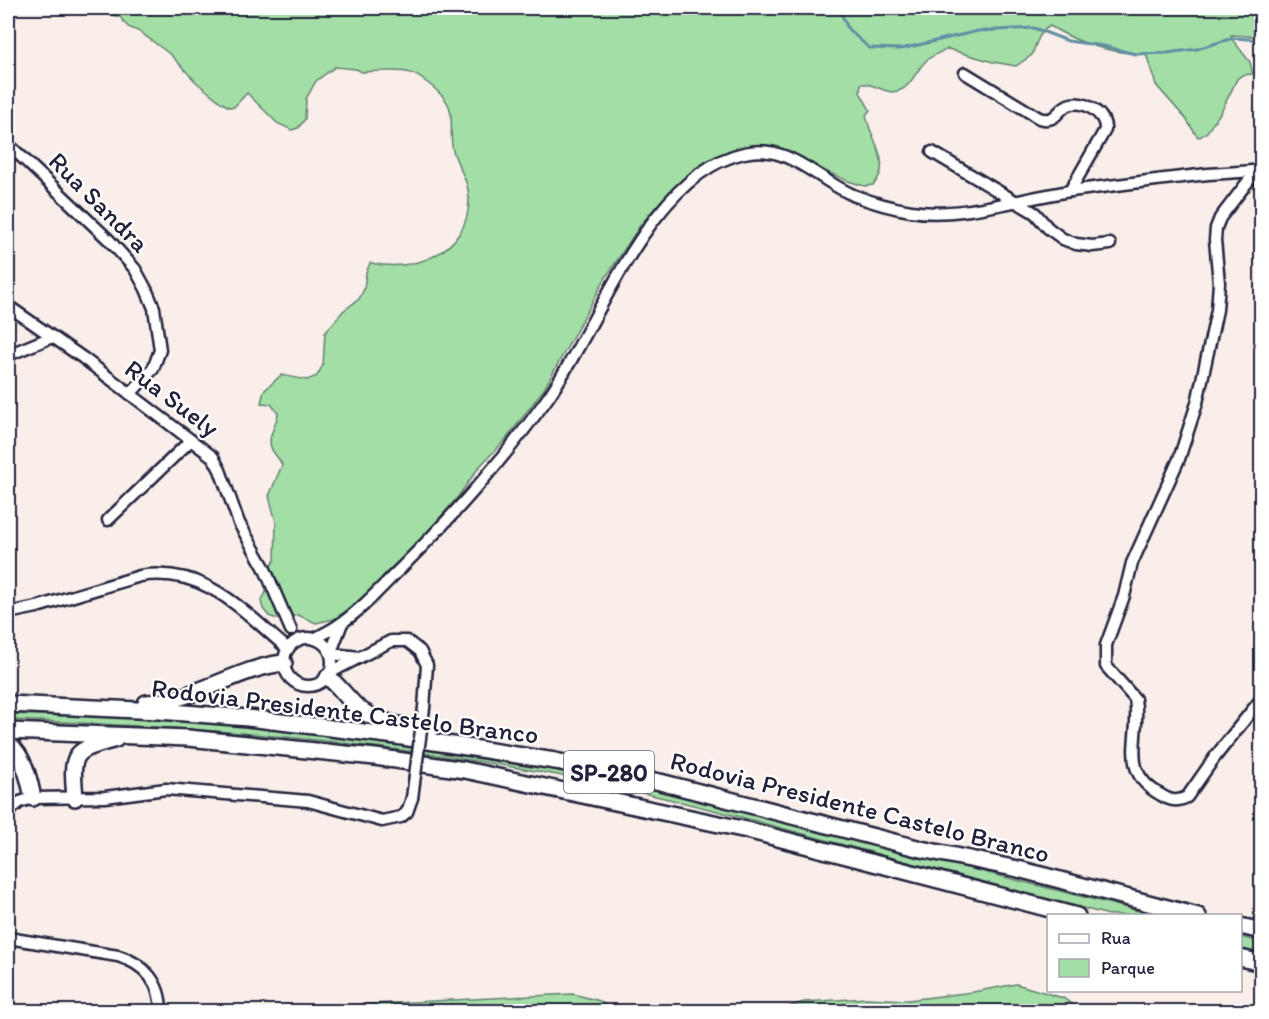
<svg xmlns="http://www.w3.org/2000/svg" width="1269" height="1019" font-family="Itim,sans-serif">
	<style>
		.green { fill: #a2dea5; stroke: #628070; stroke-width: 1.5 }
		.lines { fill: none; stroke-linecap: round; stroke-linejoin: round }
		.stream { stroke: #618ea5; stroke-width: 3 }
		.minor-casing { stroke: #22223b; stroke-width: 15 }
		.highway-casing { stroke: #22223b; stroke-width: 20 }
		.minor { stroke: #fff; stroke-width: 10 }
		.highway { stroke: #fff; stroke-width: 15 }
		.minor-bridge-casing { stroke: #22223b; stroke-width: 15; stroke-linecap: butt }
		.minor-bridge { stroke: #fff; stroke-width: 10 }
		.labels { text-anchor: middle; dominant-baseline: central; stroke-width: 4.5; stroke-linejoin: round; paint-order: stroke }
		.shield { fill: #fff; stroke: #646476; stroke-width: 1.5 }
		.shield-label { font-size: 24px; font-weight: bold; fill: #22223b }
		.street-label { font-size: 26px; fill: #22223b; stroke: #fff }
	</style>
	<rect width="100%" height="100%" fill="#f9eeea"/>
	<filter id="ink" filterUnits="userSpaceOnUse"><feTurbulence type="fractalNoise" baseFrequency=".0167" numOctaves="2"/><feDisplacementMap in="SourceGraphic" scale="12" xChannelSelector="R" yChannelSelector="G"/><feConvolveMatrix kernelMatrix="1 2 1 2 8 2 1 2 1" color-interpolation-filters="sRGB"/></filter>
	<g filter="url(#ink)">
		<g class="green">
			<path d="M 97,8 L 1261,8 L 1262,37 L 1231,35 L 1232,39 L 1250,62 L 1253,74 L 1242,75 L 1237,79 L 1222,110 L 1207,132 L 1200,137 L 1197,136 L 1186,119 L 1156,85 L 1146,54 C 1109,53 1082,45 1050,26 C 1039,32 1036,44 1032,55 L 1016,66 L 993,62 L 948,49 C 941,52 933,55 927,60 C 917,68 912,87 898,91 C 886,95 873,82 861,84 L 860,92 L 870,110 L 866,115 C 870,140 894,163 873,185 L 864,186 L 848,181 L 791,156 L 771,150 L 699,169 L 670,191 L 641,224 L 606,277 L 544,389 L 507,438 L 479,467 L 457,498 L 383,583 L 365,599 L 334,619 L 316,623 L 298,615 L 277,619 L 269,616 L 263,609 L 261,601 C 267,592 269,588 262,579 L 275,560 L 276,522 L 269,496 L 282,465 C 279,457 273,454 271,447 C 267,437 277,424 278,413 L 271,404 L 261,403 L 264,391 L 281,375 L 307,380 L 317,376 L 323,365 L 325,333 L 343,311 L 359,299 L 364,289 L 366,273 L 370,263 C 415,273 469,252 469,199 C 469,181 458,167 453,151 C 449,137 454,120 449,106 C 444,94 419,74 407,72 C 393,70 376,71 362,72 L 356,69 L 335,67 L 316,81 L 306,99 L 305,119 L 298,128 L 292,130 L 277,123 L 247,93 L 234,107 L 229,107 L 222,103 L 196,82 L 171,55 L 140,32 L 128,27 L 120,17 L 100,12 Z"/>
			<path d="M 8,714 C 180,717 352,731 522,761 C 606,776 690,798 773,819 C 901,850 1028,883 1155,915 L 1109,915 C 1031,894 952,874 874,853 C 757,821 638,788 518,768 C 349,738 179,726 8,720 Z"/>
			<path d="M 1240,937 L 1261,942 L 1261,956 L 1241,951 Z"/>
			<path d="M 1016,984 L 1063,998 L 1082,1011 L 775,1011 L 804,1002 L 867,998 L 908,1000 L 973,992 Z"/>
			<path d="M 573,994 L 600,1001 L 613,1011 L 314,1011 L 314,1007 Z"/>
		</g>
		<g class="lines">
			<path class="stream" d="M 839,8 L 848,29 L 869,48 L 901,49 L 978,31 L 1034,28 L 1068,41 L 1103,46 L 1135,54 L 1167,53 L 1197,49 L 1233,38 L 1262,40"/>
			<g class="minor-casing">
				<g id="minor">
					<path d="M 965,73 L 1039,118 C 1058,124 1057,107 1071,104 C 1086,101 1106,114 1105,130 L 1070,191"/>
					<path d="M 8,144 L 109,240 L 135,269 L 146,289 L 154,308 L 160,350 L 153,369 L 130,394"/>
					<path d="M 932,152 L 1035,213 L 1048,228 L 1063,239 L 1076,244 L 1092,246 L 1110,244"/>
					<path d="M 1256,171 L 1220,218 L 1216,228 L 1215,240 L 1219,283 L 1217,310 L 1197,403 L 1179,459 L 1132,563 L 1124,596 L 1106,645 L 1106,666 L 1135,699 C 1142,737 1117,771 1161,795 C 1171,801 1177,802 1187,797 L 1215,757 L 1262,698"/>
					<path d="M 8,306 L 83,358 L 213,457 L 220,470 L 239,523 L 264,567 L 291,630"/>
					<path d="M 8,355 L 52,337"/>
					<path d="M 108,520 L 190,441"/>
					<path d="M 8,613 L 37,607 L 140,576 C 205,566 242,610 288,649"/>
					<circle cx="308" cy="662" r="24"/>
					<path d="M 314,639 C 323,634 332,630 340,624 C 363,609 382,586 402,567 C 454,515 504,459 547,399 C 599,327 648,174 744,153 C 788,143 816,179 853,195 C 871,202 892,208 911,211 C 959,219 1022,198 1071,191 C 1116,185 1162,179 1208,174 C 1226,173 1244,172 1262,170"/>
					<path d="M 331,652 L 342,623"/>
					<path d="M 360,657 L 391,641 L 407,641 L 420,651 L 427,665 L 424,708"/>
					<path d="M 331,672 L 360,657 L 332,654"/>
					<path d="M 8,812 L 20,802 L 33,798 L 105,797 L 166,789 L 308,801 L 382,821 L 401,817 L 407,812 L 412,798"/>
					<path d="M 8,938 L 118,956 C 145,964 161,983 161,1012"/>
				</g>
			</g>
			<g class="highway-casing">
				<g id="highway">
					<path d="M 328,677 C 339,686 347,698 358,708 C 377,723 406,727 430,731"/>
					<path d="M 146,703 C 196,701 236,668 284,663"/>
					<path d="M 8,704 L 159,711 L 248,718 L 396,736 L 555,761 L 660,782 L 921,849 L 1018,869 L 1198,916"/>
					<path d="M 8,731 L 188,738 L 375,757 L 465,770 L 747,830 L 1077,916"/>
					<path d="M 8,743 C 24,756 29,778 33,798"/>
					<path d="M 75,798 C 71,752 72,751 116,739"/>
					<path d="M 1240,926 L 1262,931"/>
					<path d="M 1240,958 L 1262,963"/>
				</g>
			</g>
			<use href="#minor" class="minor"/>
			<use href="#highway" class="highway"/>
			<g class="minor-bridge-casing">
				<path id="minor-bridge" d="M 412,798 L 424,708"/>
			</g>
			<use href="#minor-bridge" class="minor-bridge"/>
		</g>
	</g>
	<g class="labels">
		<rect class="shield" x="564" y="751" width="90" height="42" rx="4.5"/>
		<g class="shield-label">
			<text x="609" y="772">SP-280</text>
		</g>
		<g class="street-label">
			<text transform="translate(99 202) rotate(45)">Rua Sandra</text>
			<text transform="translate(172 398) rotate(37)">Rua Suely</text>
			<text transform="translate(345 711) rotate(7)">Rodovia Presidente Castelo Branco</text>
			<text transform="translate(860 807) rotate(14)">Rodovia Presidente Castelo Branco</text>
		</g>
	</g>
	<rect width="1269" height="1019" fill="none" stroke="#fff" stroke-width="30"/>
	<rect x="15" y="15" width="1239" height="989" fill="none" stroke="#22223b" stroke-width="2" filter="url(#ink)"/>
	<rect x="1047" y="914" width="195" height="78" fill="#ffffff" stroke="#a7a7b1" stroke-width="1.5"/>
	<rect x="1059" y="934" width="30" height="9" fill="#ffffff" stroke="#a7a7b1" stroke-width="1.5"/>
	<text x="1101" y="944" font-size="18" fill="#22223b">Rua</text>
	<rect x="1059" y="959" width="30" height="18" fill="#a2dea5" stroke="#a7a7b1" stroke-width="1.5"/>
	<text x="1101" y="974" font-size="18" fill="#22223b">Parque</text>
</svg>
